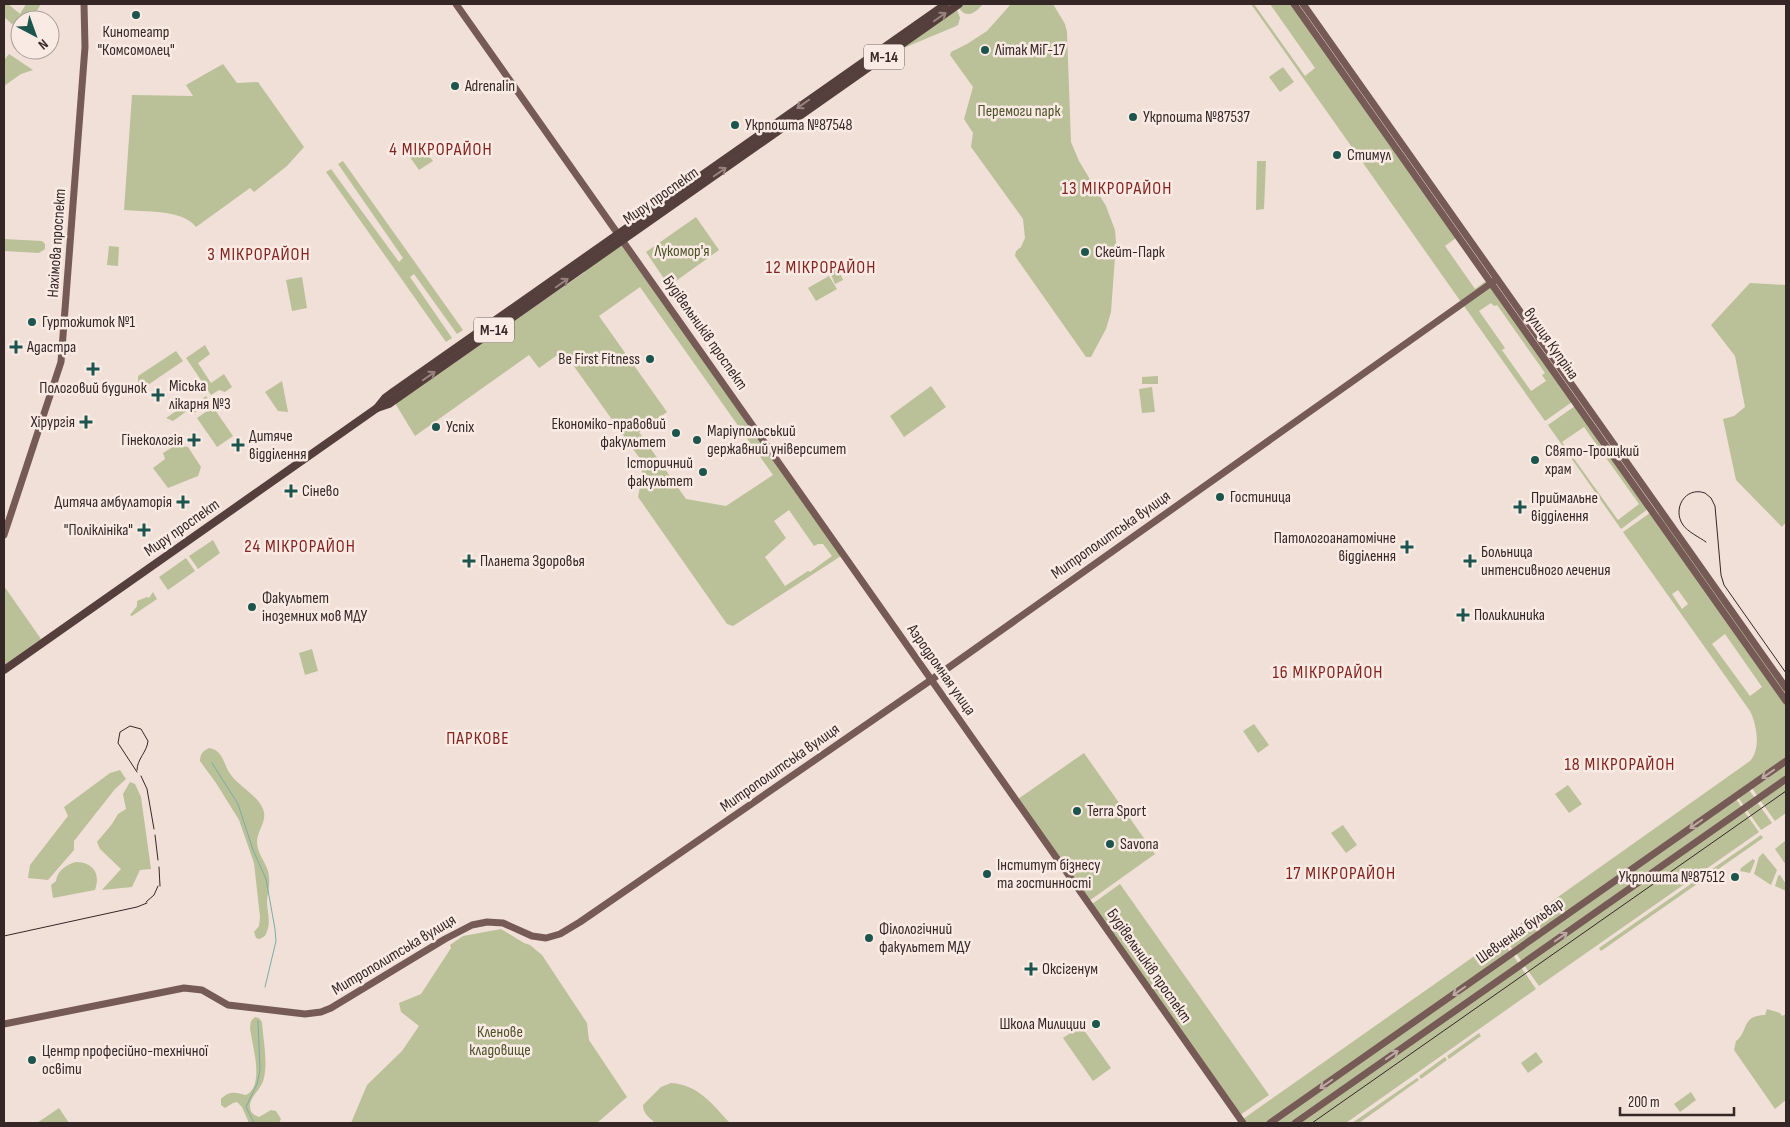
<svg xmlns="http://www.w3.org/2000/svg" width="1790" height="1127" font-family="'Sofia Sans Condensed',sans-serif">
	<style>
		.green { fill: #bac098; fill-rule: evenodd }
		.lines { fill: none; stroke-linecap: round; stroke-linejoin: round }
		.stream { stroke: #77aea5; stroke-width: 1 }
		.major { stroke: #765a56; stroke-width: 7 }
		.highway { stroke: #553f3c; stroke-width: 8 }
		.tram { stroke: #342726; stroke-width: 1 }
		.oneway { stroke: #97847f }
		.oneway2 { stroke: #beaaa4 }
		.poi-dot { fill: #1b554d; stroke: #f9ebe4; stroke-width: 2 }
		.labels { text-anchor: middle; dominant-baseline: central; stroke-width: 5; stroke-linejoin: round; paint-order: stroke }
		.shield { fill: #f9ebe4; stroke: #6f625f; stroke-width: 1 }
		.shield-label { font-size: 15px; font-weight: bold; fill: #342726 }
		.poi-label { font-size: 16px; fill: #342726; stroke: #f9ebe4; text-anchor: start }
		.park-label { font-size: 16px; fill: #4c5229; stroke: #f9ebe4 }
		.street-label { font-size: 16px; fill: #342726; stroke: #f9ebe4 }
		.neighbourhood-label { font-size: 18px; letter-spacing: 1px; fill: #83221e; stroke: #f9ebe4 }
	</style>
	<rect width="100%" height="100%" fill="#f1e0d8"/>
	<g class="green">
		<path d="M 4,4 L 8,4 L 20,14 L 26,4 L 41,4 L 31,20 L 20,20 L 20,31 L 4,17 Z"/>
		<path d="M 965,4 L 983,4 C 976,12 967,20 959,8 Z"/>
		<path d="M 1011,4 L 1053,4 L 1065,24 L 1067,32 L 1071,142 L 1079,161 L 1106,206 L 1115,230 L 1116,243 L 1111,312 L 1106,329 L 1091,357 L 1086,357 L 1015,256 L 1016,251 L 1021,247 L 1025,238 L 1023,219 L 971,147 L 973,133 L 964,119 L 973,87 L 950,55 L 951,52 L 967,44 L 987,31 Z"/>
		<path d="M 1251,4 L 1254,4 L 1305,76 L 1315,68 L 1270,4 L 1291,4 L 1488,283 L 1461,302 ZM 1456,238 L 1486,281 L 1475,289 L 1445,246 Z"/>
		<path d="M 957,10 L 960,18 L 958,25 L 954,27 L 899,50 Z"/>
		<path d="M 9,54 L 33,70 L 21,74 L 4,86 L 4,60 Z"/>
		<path d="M 223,64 L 237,83 L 258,82 L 304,147 L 287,166 L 254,192 L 250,188 L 196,227 C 183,209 144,212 124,210 L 132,95 L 193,96 L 186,85 Z"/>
		<path d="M 1283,67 L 1294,82 L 1280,92 L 1269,77 Z"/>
		<path d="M 420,144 L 433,161 L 419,170 L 407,153 Z"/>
		<path d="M 343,161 L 463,330 L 457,334 L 414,274 L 410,277 L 452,338 L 446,342 L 326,172 L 331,169 L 399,262 L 403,258 L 338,164 Z"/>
		<path d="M 1257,161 L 1266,161 L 1264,209 L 1256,210 Z"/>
		<path d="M 696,217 L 719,250 L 669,286 L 646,252 Z"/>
		<path d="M 4,239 L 42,241 L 45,244 L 45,249 L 39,253 L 4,251 Z"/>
		<path d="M 622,243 L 841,556 L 733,626 L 727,624 L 638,497 L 642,477 L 641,460 L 563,351 L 539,368 L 529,355 L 415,436 L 395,403 L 585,272 L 584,270 ZM 640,287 L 773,475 L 726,506 L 686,499 L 639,432 L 667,412 L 599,316 ZM 789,510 L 814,546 L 818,544 L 823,544 L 832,556 L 810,572 L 808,571 L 785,586 L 765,557 L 786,538 L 774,521 Z"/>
		<path d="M 109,246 L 119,247 L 118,266 L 107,265 Z"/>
		<path d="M 837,267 L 843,280 L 835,284 L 829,270 Z"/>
		<path d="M 829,276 L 837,289 L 816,301 L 808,288 Z"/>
		<path d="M 302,277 L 307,308 L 292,311 L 286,280 Z"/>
		<path d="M 1750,283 L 1786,285 L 1786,522 L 1782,527 L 1736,480 L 1723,419 L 1734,416 L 1745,407 L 1735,356 L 1711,325 Z"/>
		<path d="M 1491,287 L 1572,402 L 1545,421 L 1464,306 ZM 1491,303 L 1494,306 L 1497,305 L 1545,373 L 1542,375 L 1546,381 L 1531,391 L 1502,350 L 1505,348 L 1479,311 Z"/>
		<path d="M 205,345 L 210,354 L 198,363 L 211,383 L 224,374 L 232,387 L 225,392 L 219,390 L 211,395 L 186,358 Z"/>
		<path d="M 176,351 L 183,361 L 139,391 L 138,376 Z"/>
		<path d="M 1158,376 L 1158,384 L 1142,384 L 1142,377 Z"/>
		<path d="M 282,381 L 288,412 L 278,411 L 265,392 Z"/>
		<path d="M 931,386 L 946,407 L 904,437 L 890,416 Z"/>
		<path d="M 1152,387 L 1155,412 L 1142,413 L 1139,389 Z"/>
		<path d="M 206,396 L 210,402 L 194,413 L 187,411 L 173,421 L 166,418 L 194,399 L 200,401 Z"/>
		<path d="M 1575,406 L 1648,509 L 1621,529 L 1548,425 ZM 1584,427 L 1639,504 L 1618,520 L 1562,442 Z"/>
		<path d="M 213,407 L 233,436 L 217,447 L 197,418 Z"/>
		<path d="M 176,445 L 188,447 L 201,467 L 198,476 L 168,488 L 153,468 L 165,459 L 163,453 Z"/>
		<path d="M 1650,513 L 1786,705 L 1786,759 L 1513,950 L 1503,936 L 1750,761 C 1761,749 1757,725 1750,711 L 1623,532 ZM 1678,590 L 1688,604 L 1682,609 L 1672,594 ZM 1725,634 L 1762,687 L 1750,696 L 1712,644 Z"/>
		<path d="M 1660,513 L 1786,691 L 1786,698 L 1657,515 Z"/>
		<path d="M 213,540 L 220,553 L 198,569 L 189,556 Z"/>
		<path d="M 186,558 L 195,571 L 168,590 L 159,577 Z"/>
		<path d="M 4,586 L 41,639 L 4,665 Z"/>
		<path d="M 153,592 L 157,599 L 132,616 L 130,615 L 137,606 L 137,601 L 147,597 L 149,598 Z"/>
		<path d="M 312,649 L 318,671 L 305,675 L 299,653 Z"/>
		<path d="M 1254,724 L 1269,745 L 1258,753 L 1243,731 Z"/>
		<path d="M 209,748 C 224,750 223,765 231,775 C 240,787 257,795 263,809 C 268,821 257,830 257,842 C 257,853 265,861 268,871 C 271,884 268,889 267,901 C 267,911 271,922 267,931 C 266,936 263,938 259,939 L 256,938 L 254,932 L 259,926 L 260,917 L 254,863 L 239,820 L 216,783 L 200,761 C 200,754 203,751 209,748 Z"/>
		<path d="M 1084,753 L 1155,854 L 1089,901 L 1018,799 Z"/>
		<path d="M 1786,764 L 1786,776 L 1758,797 L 1752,788 Z"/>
		<path d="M 120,770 L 126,779 L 115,789 L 74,841 L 74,850 L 48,880 L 28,878 L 30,865 L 68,816 L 64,807 L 110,773 Z"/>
		<path d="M 1786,781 L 1786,813 L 1775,821 L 1760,800 Z"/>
		<path d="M 130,782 L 135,784 L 141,797 L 151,869 L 140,870 L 132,887 L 102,890 L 121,869 L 100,849 L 97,842 L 112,824 L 118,814 L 126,809 L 123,794 Z"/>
		<path d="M 1568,785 L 1582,804 L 1569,813 L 1555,794 Z"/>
		<path d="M 1749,790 L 1755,798 L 1744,806 L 1738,797 Z"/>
		<path d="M 1736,799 L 1742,808 L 1522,962 L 1516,953 Z"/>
		<path d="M 1757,802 L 1772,823 L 1761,830 L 1746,809 Z"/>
		<path d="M 1744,811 L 1759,832 L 1539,986 L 1524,965 Z"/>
		<path d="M 1343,825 L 1357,845 L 1346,853 L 1331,833 Z"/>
		<path d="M 1761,835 L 1763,838 L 1601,951 L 1599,948 Z"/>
		<path d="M 1785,841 L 1786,843 L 1786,865 L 1775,849 Z"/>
		<path d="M 1763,853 L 1777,870 L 1771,885 L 1754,874 L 1759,857 Z"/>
		<path d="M 1753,859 L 1755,861 L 1750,873 L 1740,871 L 1741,868 Z"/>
		<path d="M 76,862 C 93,862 101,874 95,890 L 53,898 L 51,885 L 56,881 C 57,871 67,864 76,862 Z"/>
		<path d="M 1780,875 L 1786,884 L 1786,891 L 1775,886 L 1778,876 Z"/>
		<path d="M 1120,884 L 1269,1095 L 1240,1115 L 1092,904 Z"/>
		<path d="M 501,929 L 524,943 L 530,945 L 542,955 L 587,1023 L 589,1040 L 627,1097 L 597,1123 L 351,1123 L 367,1085 L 402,1051 L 419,1026 L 401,1012 L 399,1003 L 421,994 L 451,948 L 450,945 L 463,936 Z"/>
		<path d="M 1500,938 L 1510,952 L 1266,1123 L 1246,1123 L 1243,1119 Z"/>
		<path d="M 1513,955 L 1519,964 L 1292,1123 L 1273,1123 Z"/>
		<path d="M 1521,967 L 1536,989 L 1346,1123 L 1299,1123 Z"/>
		<path d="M 1767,1009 L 1780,1013 L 1782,1016 L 1786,1014 L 1786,1100 L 1775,1109 L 1734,1050 L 1736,1041 C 1749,1032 1740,1016 1765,1015 Z"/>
		<path d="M 255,1017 L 259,1018 L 262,1022 C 263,1040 268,1060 264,1078 C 262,1089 250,1096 250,1106 C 250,1112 253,1115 259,1117 L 271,1110 L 276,1111 L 281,1119 L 279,1123 L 249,1123 L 242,1107 L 237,1102 L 233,1103 L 225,1108 L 221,1105 L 221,1099 C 230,1090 236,1093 246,1095 C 266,1085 251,1043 250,1027 L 251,1021 Z"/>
		<path d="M 1081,1026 L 1111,1068 L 1093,1081 L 1063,1038 Z"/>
		<path d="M 1479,1033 L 1481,1036 L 1449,1059 L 1447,1056 Z"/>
		<path d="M 1536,1052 L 1543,1062 L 1528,1073 L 1521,1063 Z"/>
		<path d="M 1445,1057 L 1447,1060 L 1421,1079 L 1419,1076 Z"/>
		<path d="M 1417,1078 L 1419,1080 L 1359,1123 L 1352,1123 Z"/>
		<path d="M 671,1083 C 699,1085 712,1104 730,1123 L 655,1123 C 649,1117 643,1114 643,1105 L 661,1087 Z"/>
		<path d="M 1691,1092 L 1696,1100 L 1680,1112 L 1674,1104 Z"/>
		<path d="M 59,1108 L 69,1123 L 37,1123 Z"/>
	</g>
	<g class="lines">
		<g class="stream">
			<path d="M 212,763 L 238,804 L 253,850 L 266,879 L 275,929 L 276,941 L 265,987"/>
			<path d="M 254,1123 L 246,1107 L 257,1084 L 260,1070 L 258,1021"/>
		</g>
		<g class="major">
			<path d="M 456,4 L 618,234"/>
			<path d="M 1294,4 L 1786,701"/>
			<path d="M 1303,4 L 1786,688"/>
			<path d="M 622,240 L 1243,1123"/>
			<path d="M 4,535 L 61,362 L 85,47 L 84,4"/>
			<path d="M 4,1024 L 184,988 L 202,990 L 228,1005 L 305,1014 L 321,1012 L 331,1008 L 445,939 L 472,925 L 487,922 L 503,923 L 532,936 L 546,938 L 560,934 L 580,922 L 931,680 L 1497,279"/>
			<path d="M 1270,1123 L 1786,761"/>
			<path d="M 1295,1123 L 1786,779"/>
		</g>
		<g class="highway">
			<path d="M 377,408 L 389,404 L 959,4"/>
			<path d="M 4,670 L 377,408 L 385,398 L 393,392 L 946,4"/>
		</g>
		<g class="tram">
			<path d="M 1706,542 C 1699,537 1688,532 1683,525 C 1672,509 1685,486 1705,493 L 1711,498 L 1715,506 L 1721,575 L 1724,585 L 1786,673"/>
			<path d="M 137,772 L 118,743 L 120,732 L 130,726 L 141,729 L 148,741 C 147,752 137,759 137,770"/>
			<path d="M 141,776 L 147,789 L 154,829"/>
			<path d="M 155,835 L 158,860"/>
			<path d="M 159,867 L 160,886"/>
			<path d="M 146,902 L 154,895 L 158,886"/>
			<path d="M 4,936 L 137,907 L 147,903"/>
			<path d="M 1312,1123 L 1786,791"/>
		</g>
	</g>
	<defs><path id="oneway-shaft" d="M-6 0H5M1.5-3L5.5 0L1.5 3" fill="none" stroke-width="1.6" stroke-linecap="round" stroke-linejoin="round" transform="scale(1.25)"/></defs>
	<g class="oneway">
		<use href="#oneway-shaft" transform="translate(940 17) rotate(-35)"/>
		<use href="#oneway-shaft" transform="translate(803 104) rotate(145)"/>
		<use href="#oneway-shaft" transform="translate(720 172) rotate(-35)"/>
		<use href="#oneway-shaft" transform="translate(562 283) rotate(-35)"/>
		<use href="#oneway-shaft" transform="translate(429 376) rotate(-35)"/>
	</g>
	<g class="oneway2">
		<use href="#oneway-shaft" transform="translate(1768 774) rotate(145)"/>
		<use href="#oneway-shaft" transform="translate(1696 824) rotate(145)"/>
		<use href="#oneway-shaft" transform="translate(1561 937) rotate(-35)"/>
		<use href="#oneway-shaft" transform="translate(1459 991) rotate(145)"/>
		<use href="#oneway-shaft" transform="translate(1392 1055) rotate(-35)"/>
		<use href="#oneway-shaft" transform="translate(1326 1084) rotate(145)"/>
	</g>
	<g class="poi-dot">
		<circle cx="136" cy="15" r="5"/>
		<circle cx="985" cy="50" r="5"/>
		<circle cx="455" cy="86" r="5"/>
		<circle cx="1133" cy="117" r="5"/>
		<circle cx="735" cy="125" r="5"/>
		<circle cx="1337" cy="155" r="5"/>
		<circle cx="1085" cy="252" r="5"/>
		<circle cx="32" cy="322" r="5"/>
		<path d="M13.5 339.5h5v5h5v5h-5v5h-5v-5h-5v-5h5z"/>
		<circle cx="650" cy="359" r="5"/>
		<path d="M90.5 361.5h5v5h5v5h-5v5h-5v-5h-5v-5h5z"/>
		<path d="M155.5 387.5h5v5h5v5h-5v5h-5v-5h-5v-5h5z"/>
		<path d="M83.5 414.5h5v5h5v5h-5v5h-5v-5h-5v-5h5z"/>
		<circle cx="436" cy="427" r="5"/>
		<circle cx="676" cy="433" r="5"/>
		<path d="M191.5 432.5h5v5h5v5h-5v5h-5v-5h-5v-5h5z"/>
		<circle cx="697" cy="440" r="5"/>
		<path d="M235.5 437.5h5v5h5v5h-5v5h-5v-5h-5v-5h5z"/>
		<circle cx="1535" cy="460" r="5"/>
		<circle cx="703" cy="472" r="5"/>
		<path d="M288.5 483.5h5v5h5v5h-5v5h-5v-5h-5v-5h5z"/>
		<circle cx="1220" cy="497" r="5"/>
		<path d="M180.5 494.5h5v5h5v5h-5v5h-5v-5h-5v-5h5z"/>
		<path d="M1517.5 499.5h5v5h5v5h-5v5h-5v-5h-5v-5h5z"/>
		<path d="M141.5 522.5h5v5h5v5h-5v5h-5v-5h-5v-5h5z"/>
		<path d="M1404.5 539.5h5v5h5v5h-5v5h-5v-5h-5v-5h5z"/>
		<path d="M466.5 553.5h5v5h5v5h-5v5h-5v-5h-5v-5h5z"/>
		<path d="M1467.5 553.5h5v5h5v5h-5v5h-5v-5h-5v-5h5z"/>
		<circle cx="252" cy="607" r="5"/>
		<path d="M1460.5 607.5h5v5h5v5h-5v5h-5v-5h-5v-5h5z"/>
		<circle cx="1077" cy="811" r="5"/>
		<circle cx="1110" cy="844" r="5"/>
		<circle cx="987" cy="874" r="5"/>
		<circle cx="1735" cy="877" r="5"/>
		<circle cx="869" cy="938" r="5"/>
		<path d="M1028.5 961.5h5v5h5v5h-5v5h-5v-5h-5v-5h5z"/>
		<circle cx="1096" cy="1024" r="5"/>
		<circle cx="32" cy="1060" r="5"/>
	</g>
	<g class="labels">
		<g class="shield">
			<rect x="864" y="44.5" width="40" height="25" rx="4"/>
			<rect x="474" y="317.5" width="40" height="25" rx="4"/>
		</g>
		<g class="shield-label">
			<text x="884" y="57">М-14</text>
			<text x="494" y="330">М-14</text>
		</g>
		<g class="poi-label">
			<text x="136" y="32" text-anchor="middle">Кинотеатр<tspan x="136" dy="18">"Комсомолец"</tspan></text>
			<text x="995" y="50">Літак МіГ-17</text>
			<text x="465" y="86">Adrenalin</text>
			<text x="1143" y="117">Укрпошта №87537</text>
			<text x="745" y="125">Укрпошта №87548</text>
			<text x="1347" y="155">Стимул</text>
			<text x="1095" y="252">Скейт-Парк</text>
			<text x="42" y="322">Гуртожиток №1</text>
			<text x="27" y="347">Адастра</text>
			<text x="640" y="359" text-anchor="end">Be First Fitness</text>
			<text x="169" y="386">Міська<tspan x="169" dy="18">лікарня №3</tspan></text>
			<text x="93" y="388" text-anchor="middle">Пологовий будинок</text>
			<text x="75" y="422" text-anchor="end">Хірургія</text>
			<text x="666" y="424" text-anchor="end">Економіко-правовий<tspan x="666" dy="18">факультет</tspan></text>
			<text x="446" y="427">Успіх</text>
			<text x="707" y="431">Маріупольський<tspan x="707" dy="18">державний університет</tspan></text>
			<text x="249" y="436">Дитяче<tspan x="249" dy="18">відділення</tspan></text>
			<text x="183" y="440" text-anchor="end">Гінекологія</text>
			<text x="1545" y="451">Свято-Троицкий<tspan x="1545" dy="18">храм</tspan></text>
			<text x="693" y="463" text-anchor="end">Історичний<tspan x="693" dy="18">факультет</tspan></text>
			<text x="302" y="491">Сінево</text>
			<text x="1230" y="497">Гостиница</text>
			<text x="1531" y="498">Приймальне<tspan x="1531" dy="18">відділення</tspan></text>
			<text x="172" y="502" text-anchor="end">Дитяча амбулаторія</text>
			<text x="133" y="530" text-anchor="end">"Поліклініка"</text>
			<text x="1396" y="538" text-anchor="end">Патологоанатомічне<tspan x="1396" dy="18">відділення</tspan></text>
			<text x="1481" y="552">Больница<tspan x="1481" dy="18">интенсивного лечения</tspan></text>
			<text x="480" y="561">Планета Здоровья</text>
			<text x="262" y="598">Факультет<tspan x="262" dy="18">іноземних мов МДУ</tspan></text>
			<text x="1474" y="615">Поликлиника</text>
			<text x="1087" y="811">Terra Sport</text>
			<text x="1120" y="844">Savona</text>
			<text x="997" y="865">Інститут бізнесу<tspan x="997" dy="18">та гостинності</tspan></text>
			<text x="1725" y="877" text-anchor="end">Укрпошта №87512</text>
			<text x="879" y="929">Філологічний<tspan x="879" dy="18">факультет МДУ</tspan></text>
			<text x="1042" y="969">Оксігенум</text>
			<text x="1086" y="1024" text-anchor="end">Школа Милиции</text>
			<text x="42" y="1051">Центр професійно-технічної<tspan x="42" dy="18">освіти</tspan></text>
		</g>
		<g class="park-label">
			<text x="1019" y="111">Перемоги парк</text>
			<text x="682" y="251">Лукомор'я</text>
			<text x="500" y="1032">Кленове<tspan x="500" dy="18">кладовище</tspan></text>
		</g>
		<g class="street-label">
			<text transform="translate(661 196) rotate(-35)">Миру проспект</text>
			<text transform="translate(57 243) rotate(-86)">Нахімова проспект</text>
			<text transform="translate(705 333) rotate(55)">Будівельників проспект</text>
			<text transform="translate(1551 344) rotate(55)">вулиця Купріна</text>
			<text transform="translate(182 528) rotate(-35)">Миру проспект</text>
			<text transform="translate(1111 535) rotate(-35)">Митрополитська вулиця</text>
			<text transform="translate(941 670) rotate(55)">Аэродромная улица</text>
			<text transform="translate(780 768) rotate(-35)">Митрополитська вулиця</text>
			<text transform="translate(1520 931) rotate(-35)">Шевченка бульвар</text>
			<text transform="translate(394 955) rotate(-31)">Митрополитська вулиця</text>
			<text transform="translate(1149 966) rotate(55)">Будівельників проспект</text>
		</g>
		<g class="neighbourhood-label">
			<text x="441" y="149">4 МІКРОРАЙОН</text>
			<text x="1117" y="188">13 МІКРОРАЙОН</text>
			<text x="259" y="254">3 МІКРОРАЙОН</text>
			<text x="821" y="267">12 МІКРОРАЙОН</text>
			<text x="300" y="546">24 МІКРОРАЙОН</text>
			<text x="1328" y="672">16 МІКРОРАЙОН</text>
			<text x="478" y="738">ПАРКОВЕ</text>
			<text x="1620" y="764">18 МІКРОРАЙОН</text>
			<text x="1341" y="873">17 МІКРОРАЙОН</text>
		</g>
	</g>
	<rect width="1790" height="1127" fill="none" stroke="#342726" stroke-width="10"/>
	<g transform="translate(35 35) rotate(139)"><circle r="24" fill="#f9ebe4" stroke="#aa9d98"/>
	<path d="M0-4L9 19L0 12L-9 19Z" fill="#1b554d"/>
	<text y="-8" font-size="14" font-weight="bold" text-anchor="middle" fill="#342726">N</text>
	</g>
	<path d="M1620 1107v8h114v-8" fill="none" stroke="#342726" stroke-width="2.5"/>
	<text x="1628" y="1107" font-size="15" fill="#342726" stroke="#f9ebe4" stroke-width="4" paint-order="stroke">200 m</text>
</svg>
